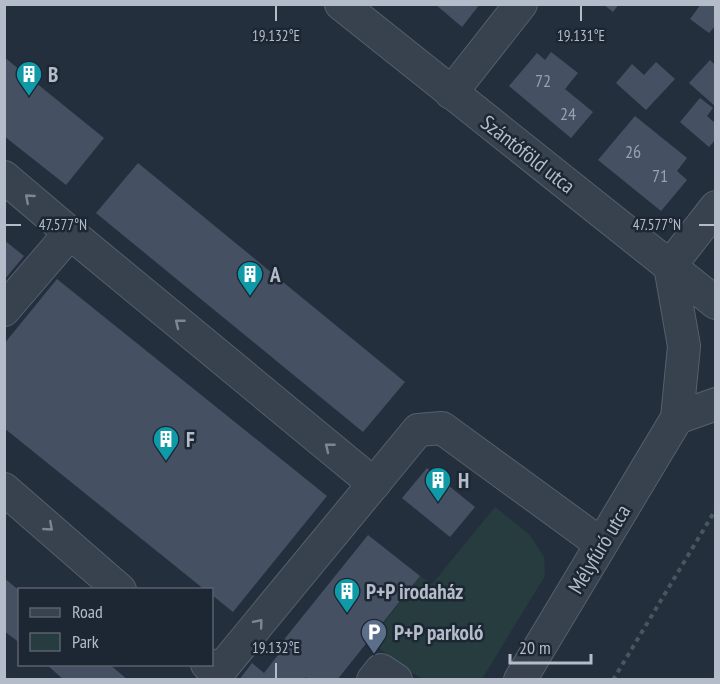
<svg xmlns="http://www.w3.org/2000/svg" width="720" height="684" font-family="'PT Sans Narrow',sans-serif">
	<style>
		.green { fill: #263c3f }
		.building { fill: #455162 }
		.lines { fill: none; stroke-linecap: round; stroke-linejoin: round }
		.minor-casing { stroke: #565f6c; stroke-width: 34 }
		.path { stroke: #44595c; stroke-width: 4; stroke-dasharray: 4.5 4.5; stroke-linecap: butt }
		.minor { stroke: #38414e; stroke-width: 32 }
		.oneway { stroke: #7c8592 }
		.ticks { fill: none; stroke: #b4bcc9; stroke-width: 2 }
		.labels { text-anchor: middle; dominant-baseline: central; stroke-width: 5; stroke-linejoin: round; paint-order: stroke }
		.number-label { font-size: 18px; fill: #98a1af }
		.poi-label { font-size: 21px; font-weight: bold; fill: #b4bcc9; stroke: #1d2633; text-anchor: start }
		.street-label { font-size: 21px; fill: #b4bcc9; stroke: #1d2633 }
		.ticks-label { font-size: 15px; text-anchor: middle; fill: #b4bcc9; stroke: #1d2633; stroke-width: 5; stroke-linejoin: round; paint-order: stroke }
	</style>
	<rect width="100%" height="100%" fill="#242f3e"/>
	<path class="green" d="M 495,507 L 529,534 L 544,557 L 545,576 L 482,679 L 423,679 L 407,670 L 370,641 L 420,576 L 432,584 Z"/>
	<g class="building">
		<path d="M 435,4 L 480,4 L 462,27 Z"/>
		<path d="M 603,4 L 619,4 L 613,12 Z"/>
		<path d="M 701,4 L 716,4 L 716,25 L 709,33 L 690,19 Z"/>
		<path d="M 551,52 L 578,73 L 565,89 L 593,112 L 571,138 L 509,86 L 537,53 L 545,60 Z"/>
		<path d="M 4,57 L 104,138 L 66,185 L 4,136 Z"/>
		<path d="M 710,60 L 716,66 L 716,107 L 689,83 Z"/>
		<path d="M 656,62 L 675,79 L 646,110 L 616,83 L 632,64 L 644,75 Z"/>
		<path d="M 700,98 L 713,108 L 707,116 L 716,124 L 716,139 L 709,147 L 680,122 Z"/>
		<path d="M 635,116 L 687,158 L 677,171 L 687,180 L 661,211 L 598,160 Z"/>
		<path d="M 138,163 L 405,382 L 363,432 L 96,213 Z"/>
		<path d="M 4,240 L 24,256 L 4,280 Z"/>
		<path d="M 57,279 L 327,496 L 233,612 L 212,595 L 212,590 L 205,590 L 4,428 L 4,344 Z"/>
		<path d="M 427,468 L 475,507 L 450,537 L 402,498 Z"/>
		<path d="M 368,535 L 420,576 L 337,680 L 309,680 L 306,677 L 304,680 L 239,680 L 252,663 L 264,673 L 278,655 L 274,652 Z"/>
		<path d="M 4,578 L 20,591 L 20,643 L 4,631 Z"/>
		<path d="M 46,664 L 109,664 L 128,680 L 64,680 Z"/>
	</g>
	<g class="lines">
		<g class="minor-casing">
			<g id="minor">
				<path d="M 341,4 L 716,303"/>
				<path d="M 451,93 L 521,4"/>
				<path d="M 4,177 L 70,233 L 374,484"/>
				<path d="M 670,266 L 716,207"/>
				<path d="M 4,310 L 70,233"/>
				<path d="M 677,418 L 716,404"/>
				<path d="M 4,489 L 120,590"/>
				<path d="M 207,664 L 217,674 L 418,430 L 442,428 L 601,544"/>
				<path d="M 373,680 L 381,670 L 396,680"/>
				<path d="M 520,680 L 677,418 L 684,346 L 670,266"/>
			</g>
		</g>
		<path class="path" d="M 613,680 L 716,509"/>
		<use href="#minor" class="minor"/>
	</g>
	<defs><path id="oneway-chevron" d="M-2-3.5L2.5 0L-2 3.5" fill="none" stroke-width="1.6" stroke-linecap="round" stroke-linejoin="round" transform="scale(1.5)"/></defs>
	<g class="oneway">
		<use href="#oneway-chevron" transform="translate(29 198) rotate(-139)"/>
		<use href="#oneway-chevron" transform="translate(179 323) rotate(-141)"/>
		<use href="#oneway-chevron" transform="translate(329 447) rotate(-141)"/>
		<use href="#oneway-chevron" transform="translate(49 527) rotate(41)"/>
		<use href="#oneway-chevron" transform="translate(259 623) rotate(-50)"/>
	</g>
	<path class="ticks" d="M 276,6 L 276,21M 581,6 L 581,21M 6,225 L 21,225M 699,225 L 714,225M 276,663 L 276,678"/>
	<defs>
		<g id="building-pin" transform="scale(1.35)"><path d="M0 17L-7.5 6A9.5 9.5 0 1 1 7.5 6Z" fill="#0f9aa8" stroke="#1d2633"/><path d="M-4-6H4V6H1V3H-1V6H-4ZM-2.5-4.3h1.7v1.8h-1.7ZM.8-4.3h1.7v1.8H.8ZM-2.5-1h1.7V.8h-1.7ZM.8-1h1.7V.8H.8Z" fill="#fff"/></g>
		<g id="parking-pin" transform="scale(1.35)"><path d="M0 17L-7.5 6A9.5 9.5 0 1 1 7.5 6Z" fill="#5c6f8a" stroke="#1d2633"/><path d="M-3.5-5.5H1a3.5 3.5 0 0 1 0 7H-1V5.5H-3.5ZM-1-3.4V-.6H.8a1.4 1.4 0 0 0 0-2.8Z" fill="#fff"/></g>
	</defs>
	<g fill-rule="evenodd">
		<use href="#building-pin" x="29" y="74"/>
		<use href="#building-pin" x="250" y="274"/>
		<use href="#building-pin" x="166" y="439"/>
		<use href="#building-pin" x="438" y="480"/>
		<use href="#building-pin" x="347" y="591"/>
		<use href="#parking-pin" x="374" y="632"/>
	</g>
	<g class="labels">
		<g class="number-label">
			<text x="543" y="80">72</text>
			<text x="568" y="113">24</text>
			<text x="633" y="151">26</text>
			<text x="660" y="175">71</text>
		</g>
		<g class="poi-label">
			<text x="48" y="74">B</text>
			<text x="270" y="274">A</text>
			<text x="186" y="439">F</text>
			<text x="458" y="480">H</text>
			<text x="366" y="591">P+P irodaház</text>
			<text x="394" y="632">P+P parkoló</text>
		</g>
		<g class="street-label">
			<text transform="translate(528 154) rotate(38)">Szántóföld utca</text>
			<text transform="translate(599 549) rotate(-59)">Mélyfúró utca</text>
		</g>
	</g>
	<g class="ticks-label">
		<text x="276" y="41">19.132°E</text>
		<text x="581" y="41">19.131°E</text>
		<text x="657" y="230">47.577°N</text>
		<text x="63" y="230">47.577°N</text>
		<text x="276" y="653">19.132°E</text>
	</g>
	<rect width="720" height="684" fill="none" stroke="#b4bcc9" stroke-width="12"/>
	<rect x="18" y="588" width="195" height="78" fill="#1d2633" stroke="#59626f" stroke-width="1.5"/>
	<rect x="30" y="608" width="30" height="9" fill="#38414e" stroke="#59626f" stroke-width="1.5"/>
	<text x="72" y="618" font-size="18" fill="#b4bcc9">Road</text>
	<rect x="30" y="633" width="30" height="18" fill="#263c3f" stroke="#59626f" stroke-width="1.5"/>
	<text x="72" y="648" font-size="18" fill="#b4bcc9">Park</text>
	<path d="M510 654v9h81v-9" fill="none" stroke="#b4bcc9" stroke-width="3"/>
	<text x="519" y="654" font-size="18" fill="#b4bcc9" stroke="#1d2633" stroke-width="4.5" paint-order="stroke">20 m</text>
</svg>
